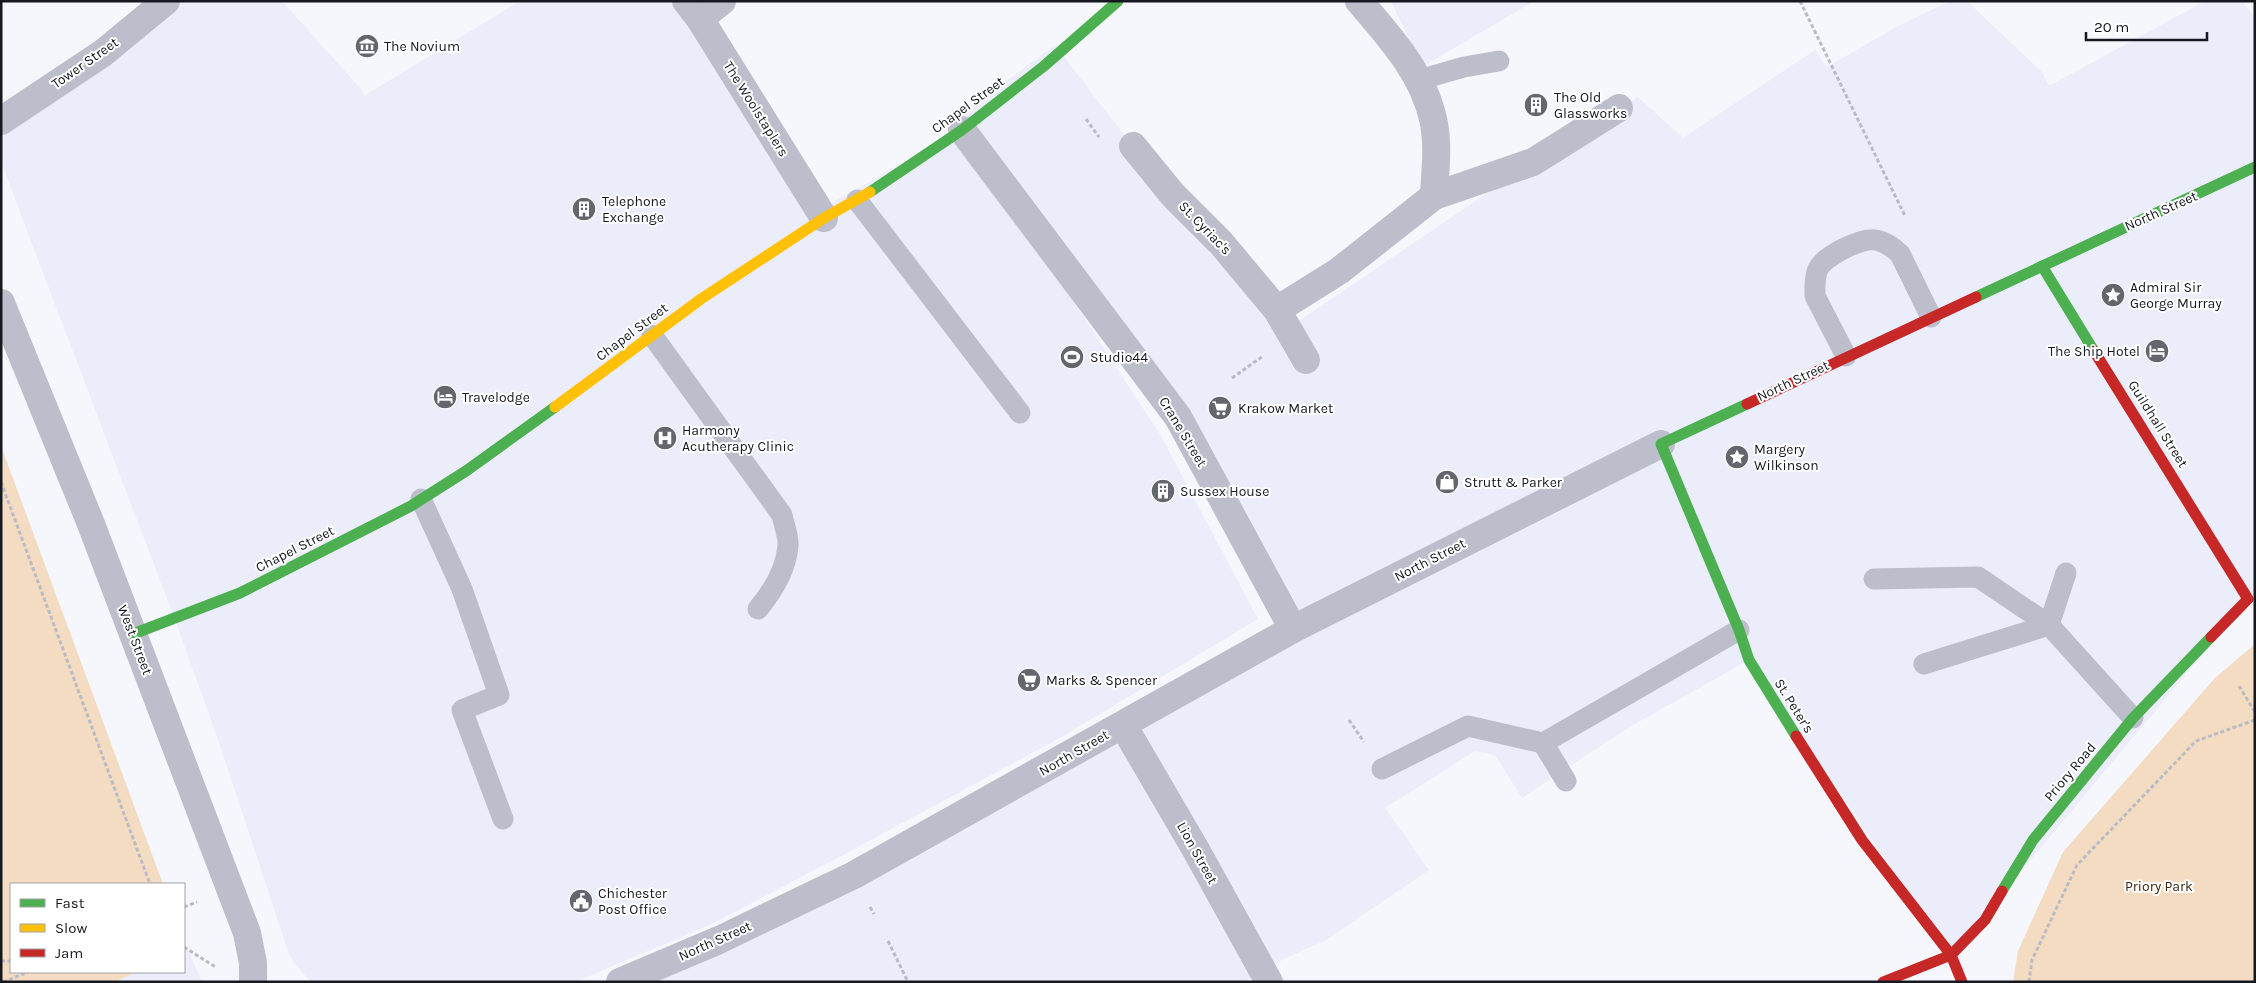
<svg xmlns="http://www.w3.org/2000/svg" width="2256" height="983" font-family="Karla,sans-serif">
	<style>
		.built { fill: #ebedfa }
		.green { fill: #f3dcc1 }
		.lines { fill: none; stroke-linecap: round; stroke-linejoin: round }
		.path { stroke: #babbc5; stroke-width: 3; stroke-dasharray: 4 2.5; stroke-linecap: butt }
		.lane { stroke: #bcbecc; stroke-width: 21 }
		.street { stroke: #bcbecc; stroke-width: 28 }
		.fast { stroke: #4caf50; stroke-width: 11 }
		.slow { stroke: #ffc107; stroke-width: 11 }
		.jam { stroke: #c62828; stroke-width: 11 }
		.labels { text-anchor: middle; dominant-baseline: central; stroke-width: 4; stroke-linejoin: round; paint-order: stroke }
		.poi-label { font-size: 14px; fill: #161820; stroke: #fff; text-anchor: start }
		.street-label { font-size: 14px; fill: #161820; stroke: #fff }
		.park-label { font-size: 14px; fill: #3a270e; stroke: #fff }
	</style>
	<rect width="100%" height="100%" fill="#f6f7fc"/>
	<g class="built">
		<path d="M 166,1 L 282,1 L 362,90 L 364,96 L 520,1 L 689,1 L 812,214 L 962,130 L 1161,436 L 1258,619 L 1058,739 L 843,855 L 712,924 L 575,982 L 311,982 L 294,963 L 289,954 L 215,731 L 175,620 L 1,162 L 1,126 Z"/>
		<path d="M 1391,1 L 1534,1 L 1422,67 Z"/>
		<path d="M 1950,1 L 1967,1 L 2042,72 L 2049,86 L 2205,1 L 2242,1 L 2255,18 L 2255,592 L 1951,955 L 1749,660 L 1626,729 L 1522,798 L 1495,755 L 1475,751 L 1385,808 L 1429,870 L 1326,940 L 1282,960 L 1244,982 L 620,982 L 719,940 L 1293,629 L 1178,417 L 959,116 L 1055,45 L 1278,335 L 1533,162 L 1638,97 L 1683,138 L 1815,50 L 1827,67 L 1898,26 Z"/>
		<path d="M 188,950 L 202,982 L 114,982 L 137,972 L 184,972 L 184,952 Z"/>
	</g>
	<g class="green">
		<path d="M 1,446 L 163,884 L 11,884 L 11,972 L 137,972 L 114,982 L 1,982 Z"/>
		<path d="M 2255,644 L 2255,982 L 2013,982 L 2018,951 L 2063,852 L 2215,678 Z"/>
	</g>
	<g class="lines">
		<g class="path">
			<path d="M 1800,1 L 1905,216"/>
			<path d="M 1086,119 L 1099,137"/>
			<path d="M 1232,378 L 1263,356"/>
			<path d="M 1,482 L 150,884"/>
			<path d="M 2239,686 L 2255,712"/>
			<path d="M 1349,720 L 1364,742"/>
			<path d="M 184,907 L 197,902"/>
			<path d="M 870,907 L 874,914"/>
			<path d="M 888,941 L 908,982"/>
			<path d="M 184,947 L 217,968"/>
			<path d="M 1,961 L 11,961"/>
			<path d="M 3,982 L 28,972"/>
			<path d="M 2029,982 L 2032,960 L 2077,865 L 2196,741 L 2255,720"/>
		</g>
		<g class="lane">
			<path d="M 1419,80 L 1464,67 L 1499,61"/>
			<path d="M 857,200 L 1020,413"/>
			<path d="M 652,335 L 782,515 C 784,525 789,537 788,546 C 786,570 773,591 758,609"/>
			<path d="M 1846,356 L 1815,296 C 1815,287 1814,278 1818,269 C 1824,256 1862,237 1876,240 C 1886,242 1893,247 1900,254 L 1931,317"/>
			<path d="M 421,499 L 462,589 L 499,695 L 462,710 L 503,819"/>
			<path d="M 2066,573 L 2049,625 L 2133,718"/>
			<path d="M 1874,579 L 1978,577 L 2049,625"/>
			<path d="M 1924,664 L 2049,625"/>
			<path d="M 1382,769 L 1468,726 L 1543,743"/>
			<path d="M 1566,781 L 1543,743 L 1739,630"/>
		</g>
		<g class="street">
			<path d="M 686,1 L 700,19 L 824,218"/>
			<path d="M 1359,1 C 1389,36 1423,73 1433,119 C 1439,144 1435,170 1434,196"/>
			<path d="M 700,19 L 722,1"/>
			<path d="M 1,121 L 103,53 L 166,1"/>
			<path d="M 962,130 L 1178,417 L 1293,629"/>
			<path d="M 1133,146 L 1173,195 L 1221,243 L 1277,310 L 1306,360"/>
			<path d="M 1,303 L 91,524 L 247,933 L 253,963 L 253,982"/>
			<path d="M 1277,310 L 1339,271 L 1434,196 L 1533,162 L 1619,108"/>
			<path d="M 1123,725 L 1196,850 L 1269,982"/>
			<path d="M 620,982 L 719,940 L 854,875 L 1293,629 L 1661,444"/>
		</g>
		<g class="fast">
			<path d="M 870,192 L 962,130 L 1044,66 L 1118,1"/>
			<path d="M 2042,266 L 2094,351"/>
			<path d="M 1976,297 L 2255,167"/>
			<path d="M 1747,404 L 1661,444 L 1739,630 L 1749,660 L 1796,736"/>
			<path d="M 133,634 L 240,593 L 411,506 L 466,471 L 555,407"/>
			<path d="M 2002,891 L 2033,840 L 2133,718 L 2211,637"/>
		</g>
		<path class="slow" d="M 555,407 L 701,299 L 824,218 L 870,192"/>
		<g class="jam">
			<path d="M 2094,351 L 2248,599 L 2211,637"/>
			<path d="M 1747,404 L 1976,297"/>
			<path d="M 1796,736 L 1862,840 L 1951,955 L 1962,982"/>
			<path d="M 1883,982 L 1951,955 L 1985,920 L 2002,891"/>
		</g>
	</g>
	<defs>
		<g id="museum-disc" transform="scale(1.25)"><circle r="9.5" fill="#64666d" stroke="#fff"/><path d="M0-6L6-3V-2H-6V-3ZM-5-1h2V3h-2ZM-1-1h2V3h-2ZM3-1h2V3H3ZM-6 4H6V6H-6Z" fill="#fff"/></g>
		<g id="building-disc" transform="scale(1.25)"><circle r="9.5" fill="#64666d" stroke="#fff"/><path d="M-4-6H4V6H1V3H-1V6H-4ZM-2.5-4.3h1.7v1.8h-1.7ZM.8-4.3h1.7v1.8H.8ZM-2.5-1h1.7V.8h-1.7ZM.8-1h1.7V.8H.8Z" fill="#fff"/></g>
		<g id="sight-disc" transform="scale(1.25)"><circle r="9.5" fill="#64666d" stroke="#fff"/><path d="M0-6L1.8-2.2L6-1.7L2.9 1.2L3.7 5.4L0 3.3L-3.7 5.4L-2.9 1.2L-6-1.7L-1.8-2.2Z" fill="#fff"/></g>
		<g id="hotel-disc" transform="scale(1.25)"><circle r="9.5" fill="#64666d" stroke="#fff"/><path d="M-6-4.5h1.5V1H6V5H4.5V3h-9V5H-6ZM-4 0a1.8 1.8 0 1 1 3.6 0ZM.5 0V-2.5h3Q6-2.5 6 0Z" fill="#fff"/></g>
		<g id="stadium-disc" transform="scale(1.25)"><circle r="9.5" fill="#64666d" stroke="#fff"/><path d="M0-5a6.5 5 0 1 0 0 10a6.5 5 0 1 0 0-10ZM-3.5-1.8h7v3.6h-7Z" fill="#fff"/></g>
		<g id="supermarket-disc" transform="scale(1.25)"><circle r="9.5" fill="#64666d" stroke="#fff"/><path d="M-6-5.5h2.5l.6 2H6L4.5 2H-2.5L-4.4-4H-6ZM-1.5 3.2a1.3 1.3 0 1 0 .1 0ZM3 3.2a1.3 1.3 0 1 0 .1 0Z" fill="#fff"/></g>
		<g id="hospital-disc" transform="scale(1.25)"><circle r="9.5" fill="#64666d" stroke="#fff"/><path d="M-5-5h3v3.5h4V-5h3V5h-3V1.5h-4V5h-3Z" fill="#fff"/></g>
		<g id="shop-disc" transform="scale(1.25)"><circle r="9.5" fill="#64666d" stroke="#fff"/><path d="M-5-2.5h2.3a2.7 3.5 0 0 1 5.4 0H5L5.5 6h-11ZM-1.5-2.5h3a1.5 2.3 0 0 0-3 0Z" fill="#fff"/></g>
		<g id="civic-disc" transform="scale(1.25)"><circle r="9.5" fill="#64666d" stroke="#fff"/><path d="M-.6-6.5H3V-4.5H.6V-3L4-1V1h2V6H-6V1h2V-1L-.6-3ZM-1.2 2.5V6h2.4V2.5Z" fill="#fff"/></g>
	</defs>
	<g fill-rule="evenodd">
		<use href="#museum-disc" x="367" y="46"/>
		<use href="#building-disc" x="1536" y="105"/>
		<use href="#building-disc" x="584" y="209"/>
		<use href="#sight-disc" x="2113" y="295"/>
		<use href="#hotel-disc" x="2157" y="351"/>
		<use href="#stadium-disc" x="1072" y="357"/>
		<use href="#hotel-disc" x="445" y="397"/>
		<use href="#supermarket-disc" x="1220" y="408"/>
		<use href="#hospital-disc" x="665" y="438"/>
		<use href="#sight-disc" x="1737" y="457"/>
		<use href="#shop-disc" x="1447" y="482"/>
		<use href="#building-disc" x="1163" y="491"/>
		<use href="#supermarket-disc" x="1029" y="680"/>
		<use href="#civic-disc" x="581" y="901"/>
	</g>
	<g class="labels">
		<g class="poi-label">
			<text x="384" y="46">The Novium</text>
			<text x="1554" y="97">The Old<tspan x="1554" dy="16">Glassworks</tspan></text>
			<text x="602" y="201">Telephone<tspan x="602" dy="16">Exchange</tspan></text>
			<text x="2130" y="287">Admiral Sir<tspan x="2130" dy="16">George Murray</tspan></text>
			<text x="2140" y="351" text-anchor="end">The Ship Hotel</text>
			<text x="1090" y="357">Studio44</text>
			<text x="462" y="397">Travelodge</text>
			<text x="1238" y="408">Krakow Market</text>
			<text x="682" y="430">Harmony<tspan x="682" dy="16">Acutherapy Clinic</tspan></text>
			<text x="1754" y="449">Margery<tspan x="1754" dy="16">Wilkinson</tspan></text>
			<text x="1464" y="482">Strutt &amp; Parker</text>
			<text x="1180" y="491">Sussex House</text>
			<text x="1046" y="680">Marks &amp; Spencer</text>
			<text x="598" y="893">Chichester<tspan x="598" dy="16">Post Office</tspan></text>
		</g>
		<g class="street-label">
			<text transform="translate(85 63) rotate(-35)">Tower Street</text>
			<text transform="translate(968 105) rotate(-36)">Chapel Street</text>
			<text transform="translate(756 109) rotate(58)">The Woolstaplers</text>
			<text transform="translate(2161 211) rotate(-24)">North Street</text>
			<text transform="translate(1205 228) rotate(46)">St. Cyriac's</text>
			<text transform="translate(632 332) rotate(-37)">Chapel Street</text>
			<text transform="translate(1793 381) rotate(-25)">North Street</text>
			<text transform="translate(2158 424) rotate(58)">Guildhall Street</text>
			<text transform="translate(1183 432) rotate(59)">Crane Street</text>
			<text transform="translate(295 549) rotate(-27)">Chapel Street</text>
			<text transform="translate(1430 560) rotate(-27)">North Street</text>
			<text transform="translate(135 640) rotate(69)">West Street</text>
			<text transform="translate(1794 706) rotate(58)">St. Peter's</text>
			<text transform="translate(1074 753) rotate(-30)">North Street</text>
			<text transform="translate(2070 772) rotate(-50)">Priory Road</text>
			<text transform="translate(1197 853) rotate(61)">Lion Street</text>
			<text transform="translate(715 941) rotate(-24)">North Street</text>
		</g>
		<g class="park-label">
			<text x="2159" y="886">Priory Park</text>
		</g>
	</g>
	<rect width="2256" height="983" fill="none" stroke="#161820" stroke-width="5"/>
	<rect x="10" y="883" width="175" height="90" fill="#ffffff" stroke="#a2a3a6"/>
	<rect x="20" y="899" width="25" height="8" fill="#4caf50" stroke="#a2a3a6"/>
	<text x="55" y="908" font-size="15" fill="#161820">Fast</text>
	<rect x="20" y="924" width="25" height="8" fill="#ffc107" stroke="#a2a3a6"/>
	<text x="55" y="933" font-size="15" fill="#161820">Slow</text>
	<rect x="20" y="949" width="25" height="8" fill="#c62828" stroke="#a2a3a6"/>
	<text x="55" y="958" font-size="15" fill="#161820">Jam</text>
	<path d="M2086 32v8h121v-8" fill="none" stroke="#161820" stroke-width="2.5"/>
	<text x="2094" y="32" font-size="15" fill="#161820" stroke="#ffffff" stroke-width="4" paint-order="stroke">20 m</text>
</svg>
